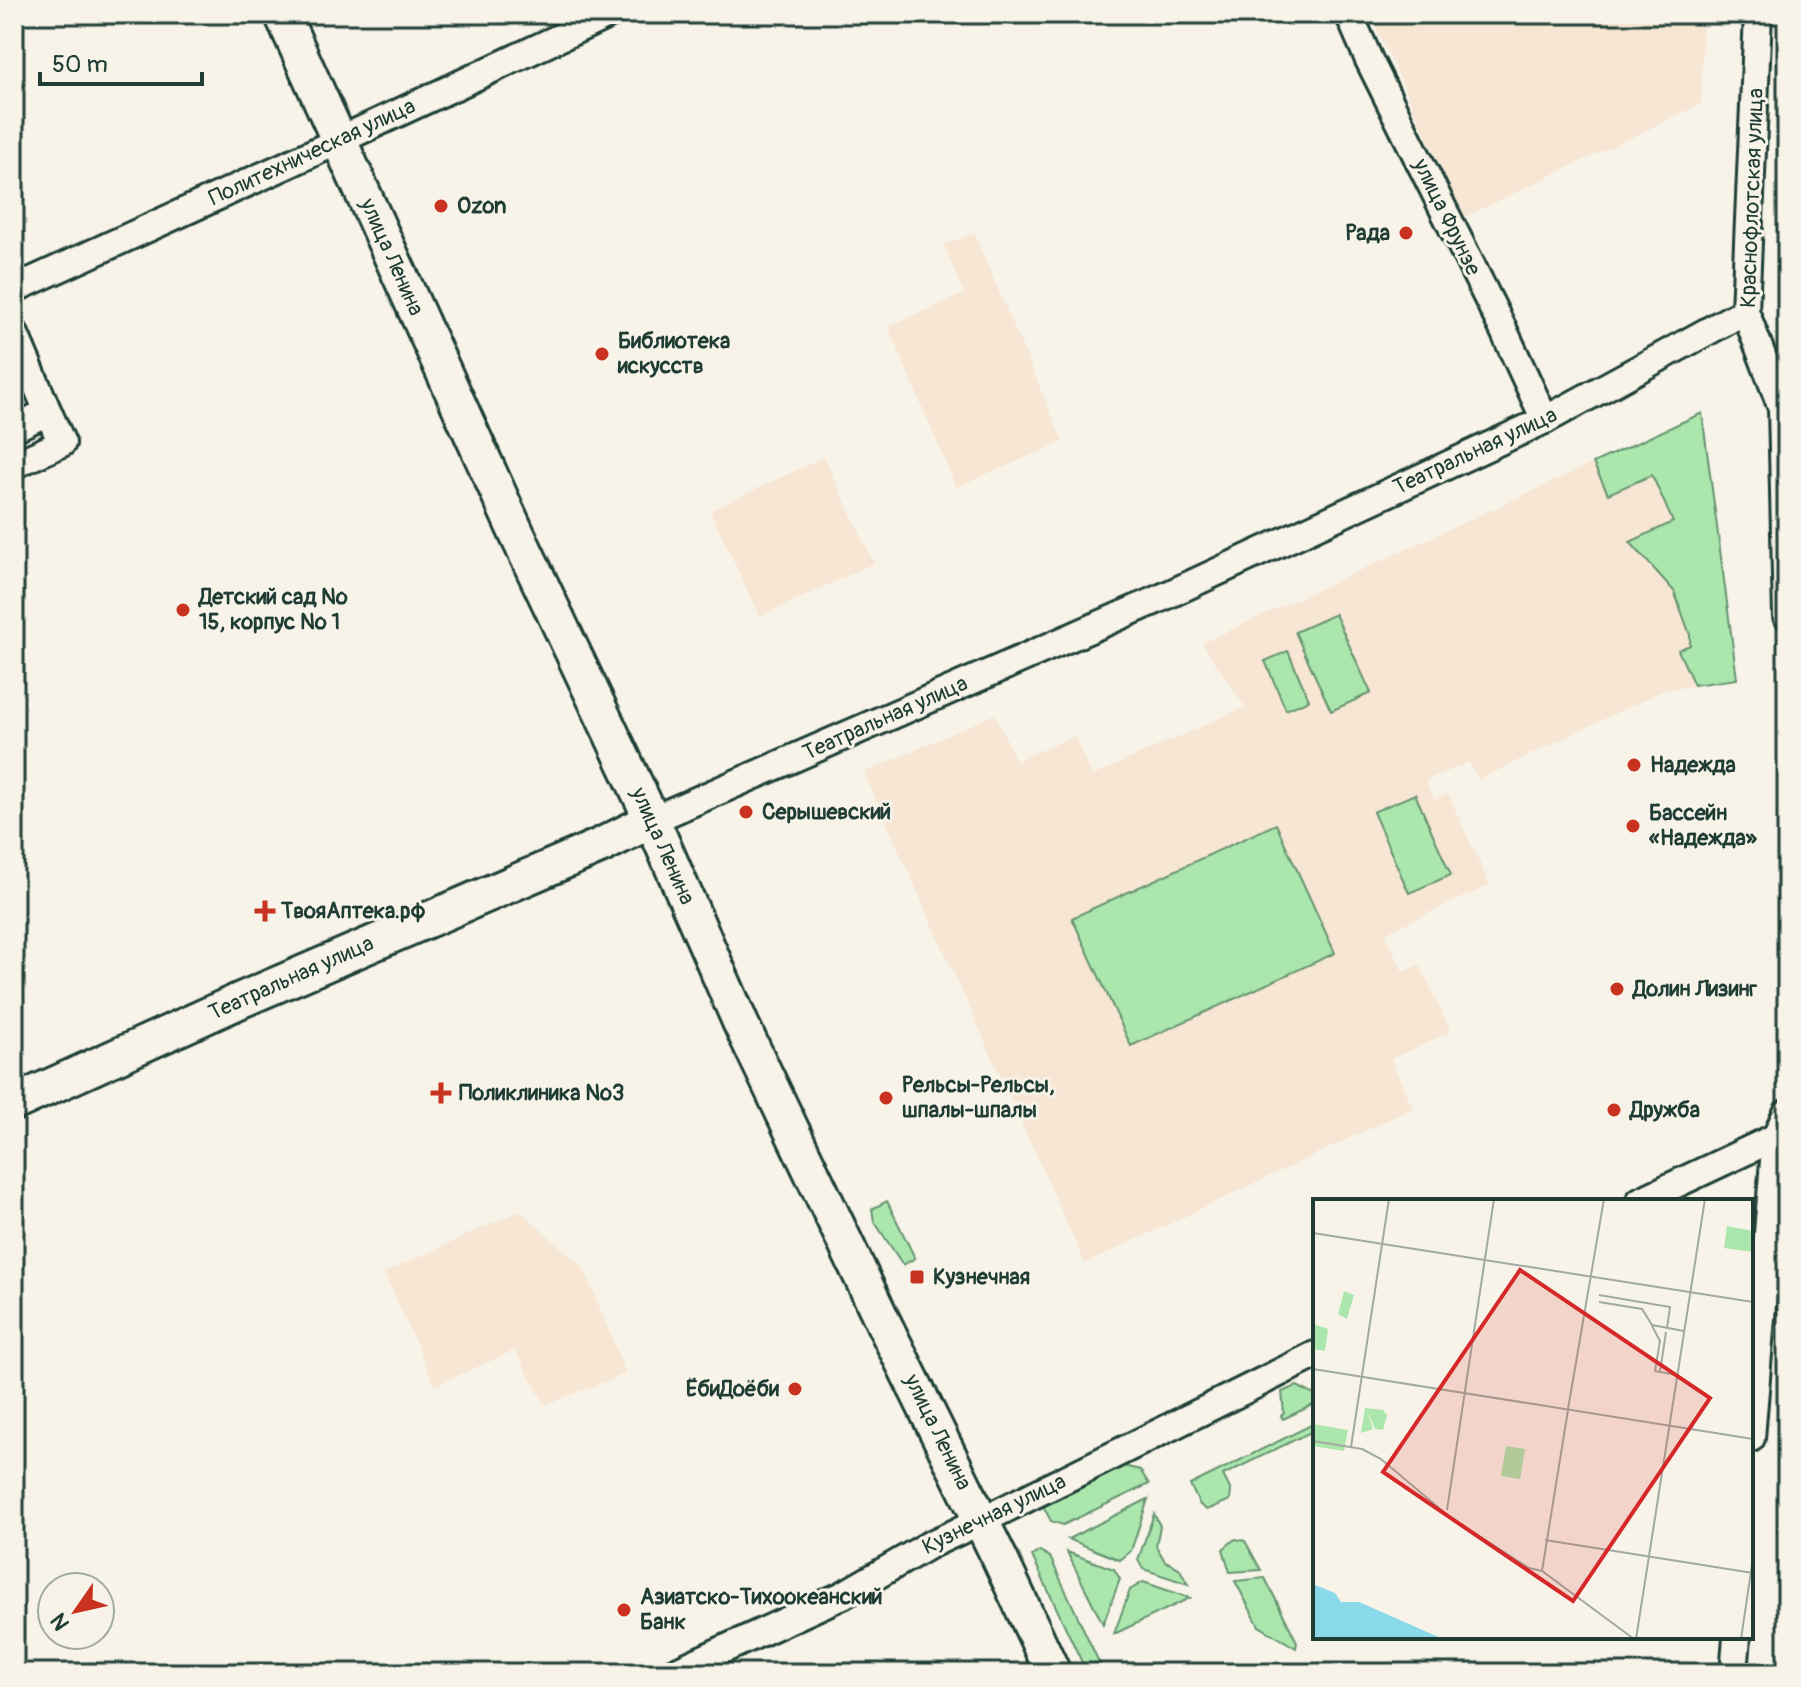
<svg xmlns="http://www.w3.org/2000/svg" width="1801" height="1687" font-family="Pangolin,sans-serif">
	<style>
		.built { fill: #f7e6d4 }
		.green { fill: #abe7ad; stroke: #659270; stroke-width: 2 }
		.lines { fill: none; stroke-linecap: round; stroke-linejoin: round }
		.minor-casing { stroke: #1f3d34; stroke-width: 32 }
		.major-casing { stroke: #1f3d34; stroke-width: 40 }
		.minor { stroke: #f7f3e8; stroke-width: 26 }
		.major { stroke: #f7f3e8; stroke-width: 34 }
		.poi-dot { fill: #c8321e; stroke: #f7f3e8; stroke-width: 3 }
		.labels { text-anchor: middle; dominant-baseline: central; stroke-width: 6; stroke-linejoin: round; paint-order: stroke }
		.street-label { font-size: 22px; fill: #1f3d34; stroke: #f7f3e8 }
		.poi-label { font-size: 22px; font-weight: bold; fill: #1f3d34; stroke: #f7f3e8; text-anchor: start }
		.inset-road { fill: none; stroke: #a1aaa0; stroke-width: 2 }
		.view { fill: #d62828; fill-opacity: 0.15; stroke: #d62828; stroke-width: 4 }
		.inset-edge { fill: none; stroke: #1f3d34; stroke-width: 4 }
	</style>
	<rect width="100%" height="100%" fill="#f7f3e8"/>
	<filter id="ink" filterUnits="userSpaceOnUse"><feTurbulence type="fractalNoise" baseFrequency=".0125" numOctaves="2"/><feDisplacementMap in="SourceGraphic" scale="16" xChannelSelector="R" yChannelSelector="G"/><feConvolveMatrix kernelMatrix="1 2 1 2 8 2 1 2 1" color-interpolation-filters="sRGB"/></filter>
	<g filter="url(#ink)">
		<g class="built">
			<path d="M 1370,14 L 1703,14 L 1701,104 L 1464,217 Z"/>
			<path d="M 974,233 L 1063,442 L 956,487 L 888,326 L 964,294 L 944,245 Z"/>
			<path d="M 1702,413 L 1737,679 L 1664,690 L 1478,780 L 1469,762 L 1425,781 L 1434,800 L 1448,794 L 1490,885 L 1385,933 L 1403,972 L 1420,965 L 1451,1032 L 1391,1059 L 1413,1108 L 1085,1264 L 864,773 L 995,714 L 1016,761 L 1074,736 L 1092,776 L 1245,707 L 1202,643 Z"/>
			<path d="M 824,457 L 874,563 L 760,617 L 710,511 Z"/>
			<path d="M 520,1211 L 584,1268 L 626,1374 L 545,1405 L 515,1350 L 435,1386 L 384,1273 Z"/>
		</g>
		<g class="green">
			<path d="M 1702,413 L 1737,679 L 1694,685 L 1678,650 L 1690,645 L 1690,635 L 1674,591 L 1630,542 L 1673,522 L 1652,475 L 1608,494 L 1593,463 Z"/>
			<path d="M 1335,614 L 1371,693 L 1331,711 L 1295,632 Z"/>
			<path d="M 1288,651 L 1309,700 L 1286,710 L 1265,661 Z"/>
			<path d="M 1415,794 L 1451,875 L 1409,893 L 1373,812 Z"/>
			<path d="M 1276,824 L 1335,953 L 1131,1046 L 1072,918 Z"/>
			<path d="M 887,1201 L 915,1258 L 903,1265 L 874,1221 L 872,1209 Z"/>
			<path d="M 1297,1386 L 1315,1395 L 1315,1404 L 1283,1419 L 1281,1416 L 1284,1413 L 1282,1392 Z"/>
			<path d="M 1315,1423 L 1315,1430 L 1223,1475 L 1231,1491 L 1230,1500 L 1207,1510 L 1200,1505 L 1190,1485 Z"/>
			<path d="M 1123,1466 L 1140,1470 L 1149,1484 L 1063,1525 L 1051,1521 L 1043,1506 Z"/>
			<path d="M 1148,1499 L 1131,1551 L 1120,1560 L 1068,1539 Z"/>
			<path d="M 1154,1514 L 1160,1526 L 1156,1546 L 1165,1561 L 1179,1568 L 1188,1584 L 1143,1569 L 1138,1560 Z"/>
			<path d="M 1235,1539 L 1245,1541 L 1261,1570 L 1230,1572 L 1223,1549 Z"/>
			<path d="M 1040,1551 L 1050,1557 L 1104,1673 L 1087,1673 L 1032,1556 Z"/>
			<path d="M 1067,1552 L 1114,1569 L 1120,1579 L 1103,1624 Z"/>
			<path d="M 1265,1578 L 1297,1642 L 1296,1648 L 1259,1626 L 1235,1581 Z"/>
			<path d="M 1143,1582 L 1190,1598 L 1114,1634 L 1130,1590 Z"/>
		</g>
		<g class="lines">
			<g class="minor-casing">
				<g id="minor">
					<path d="M 1349,14 L 1369,60 L 1504,331 L 1545,420"/>
					<path d="M 1758,14 L 1745,311 L 1782,408 L 1787,616"/>
					<path d="M 14,289 L 291,163 L 610,14"/>
					<path d="M 14,332 L 48,412 L 14,428"/>
					<path d="M 14,465 L 62,443 L 48,412"/>
					<path d="M 652,820 L 1161,598 L 1545,420 L 1745,311"/>
					<path d="M 1640,1201 L 1776,1137"/>
					<path d="M 1751,1438 L 1776,1137 L 1787,1113"/>
					<path d="M 672,1673 L 843,1595 L 929,1545 L 981,1521 L 1315,1355"/>
					<path d="M 1734,1673 L 1737,1637"/>
				</g>
			</g>
			<g class="major-casing">
				<g id="major">
					<path d="M 282,14 L 516,532 L 652,820 L 741,1024 L 884,1324 L 999,1557 L 1053,1673"/>
					<path d="M 14,1103 L 241,1000 L 602,845 L 652,820"/>
				</g>
			</g>
			<use href="#minor" class="minor"/>
			<use href="#major" class="major"/>
		</g>
	</g>
	<g class="poi-dot">
		<circle cx="441" cy="206" r="8"/>
		<circle cx="1406" cy="233" r="8"/>
		<circle cx="602" cy="354" r="8"/>
		<circle cx="183" cy="610" r="8"/>
		<circle cx="1634" cy="765" r="8"/>
		<circle cx="746" cy="812" r="8"/>
		<circle cx="1633" cy="826" r="8"/>
		<path d="M261 899h8v8h8v8h-8v8h-8v-8h-8v-8h8z"/>
		<circle cx="1617" cy="989" r="8"/>
		<path d="M437 1081h8v8h8v8h-8v8h-8v-8h-8v-8h8z"/>
		<circle cx="886" cy="1098" r="8"/>
		<circle cx="1614" cy="1110" r="8"/>
		<rect x="909" y="1269" width="16" height="16" rx="4"/>
		<circle cx="795" cy="1389" r="8"/>
		<circle cx="624" cy="1610" r="8"/>
	</g>
	<g class="labels">
		<g class="street-label">
			<text transform="translate(312 152) rotate(-25)">Политехническая улица</text>
			<text transform="translate(1752 198) rotate(-88)">Краснофлотская улица</text>
			<text transform="translate(1447 217) rotate(64)">улица Фрунзе</text>
			<text transform="translate(392 257) rotate(66)">улица Ленина</text>
			<text transform="translate(1475 451) rotate(-25)">Театральная улица</text>
			<text transform="translate(885 718) rotate(-24)">Театральная улица</text>
			<text transform="translate(663 846) rotate(66)">улица Ленина</text>
			<text transform="translate(291 978) rotate(-24)">Театральная улица</text>
			<text transform="translate(938 1432) rotate(64)">улица Ленина</text>
			<text transform="translate(994 1514) rotate(-26)">Кузнечная улица</text>
		</g>
		<g class="poi-label">
			<text x="457" y="206">Ozon</text>
			<text x="1390" y="233" text-anchor="end">Рада</text>
			<text x="618" y="341">Библиотека<tspan x="618" dy="25">искусств</tspan></text>
			<text x="199" y="597">Детский сад №<tspan x="199" dy="25">15, корпус № 1</tspan></text>
			<text x="1650" y="765">Надежда</text>
			<text x="762" y="812">Серышевский</text>
			<text x="1649" y="813">Бассейн<tspan x="1649" dy="25">«Надежда»</tspan></text>
			<text x="281" y="911">ТвояАптека.рф</text>
			<text x="1633" y="989">Долин Лизинг</text>
			<text x="902" y="1085">Рельсы-Рельсы,<tspan x="902" dy="25">шпалы-шпалы</tspan></text>
			<text x="459" y="1093">Поликлиника №3</text>
			<text x="1630" y="1110">Дружба</text>
			<text x="933" y="1277">Кузнечная</text>
			<text x="779" y="1389" text-anchor="end">ЁбиДоёби</text>
			<text x="640" y="1597">Азиатско-Тихоокеанский<tspan x="640" dy="25">Банк</tspan></text>
		</g>
	</g>
	<g transform="translate(1313 1199)">
		<rect width="440" height="440" fill="#f7f3e8"/>
		<path d="M 414,27 L 440,32 L 440,53 L 411,49 ZM 31,92 L 41,96 L 34,120 L 25,115 ZM 0,125 L 15,130 L 12,152 L 0,150 ZM 52,209 L 70,211 L 74,216 L 70,231 L 62,230 L 54,212 L 60,230 L 48,234 ZM 0,225 L 35,231 L 31,252 L 0,247 ZM 193,247 L 212,250 L 207,280 L 188,277 Z" fill="#abe7ad"/>
		<path d="M 0,385 L 22,394 L 28,403 L 46,403 L 130,440 L 0,440 Z" fill="#8ad9e8"/>
		<path class="inset-road" d="M 0,34 L 440,103M 286,96 L 357,108 L 354,129M 286,103 L 329,110 L 339,126 L 371,132M 339,127 L 347,142 L 342,172 L 347,173M 353,133 L 347,173 L 364,176M 0,170 L 440,240M 255,210 L 291,0M 0,242 L 49,250 L 68,260 L 138,319 L 216,369 L 229,372 L 321,440M 38,248 L 76,0M 134,311 L 181,0M 232,341 L 440,374M 229,372 L 255,211M 323,440 L 392,0M 428,440 L 440,359"/>
		<path class="view" d="M 207,71 L 397,199 L 260,402 L 70,273 Z"/>
		<rect width="440" height="440" class="inset-edge"/>
	</g>
	<rect width="1801" height="1687" fill="none" stroke="#f7f3e8" stroke-width="48"/>
	<rect x="24" y="24" width="1753" height="1639" fill="none" stroke="#1f3d34" stroke-width="3" filter="url(#ink)"/>
	<g transform="translate(76 1611) rotate(236)"><circle r="38" fill="#f7f3e8" stroke="#a1aaa0" stroke-width="2"/>
	<path d="M0-6L14 30L0 20L-14 30Z" fill="#c8321e"/>
	<text y="-12" font-size="22" font-weight="bold" text-anchor="middle" fill="#1f3d34">N</text>
	</g>
	<path d="M40 72v12h162v-12" fill="none" stroke="#1f3d34" stroke-width="4"/>
	<text x="52" y="72" font-size="24" fill="#1f3d34" stroke="#f7f3e8" stroke-width="6" paint-order="stroke">50 m</text>
</svg>
